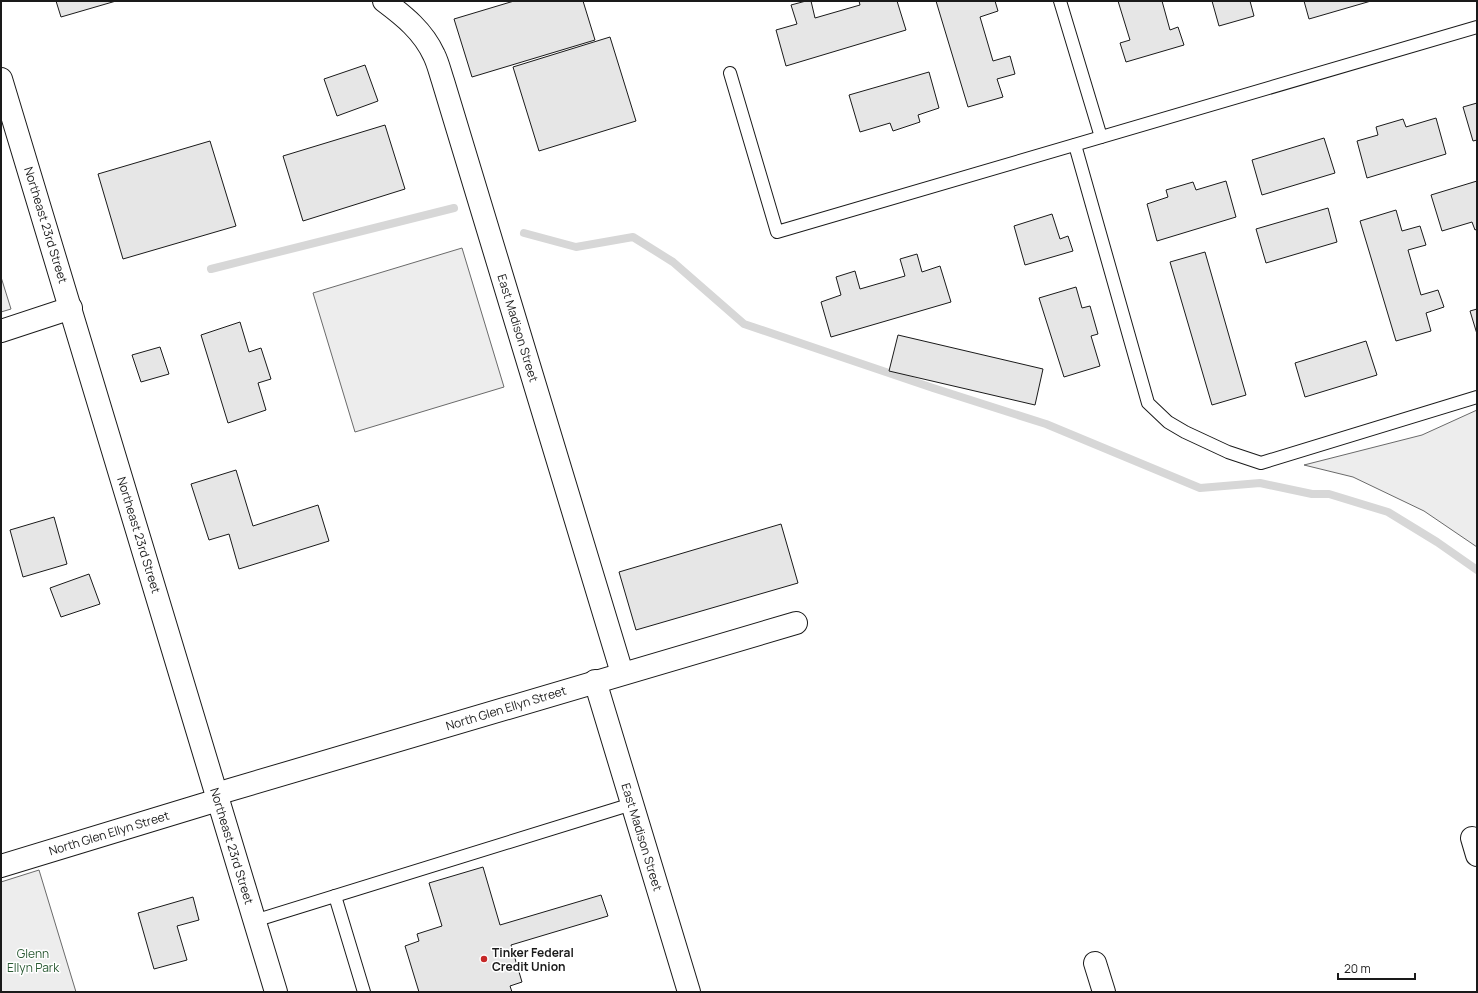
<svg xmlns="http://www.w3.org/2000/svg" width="1478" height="993" font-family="Manrope,sans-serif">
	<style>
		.built { fill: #ededed; stroke: #6a6a6a }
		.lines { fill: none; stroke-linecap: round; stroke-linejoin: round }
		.stream { stroke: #d7d7d7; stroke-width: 8 }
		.building { fill: #e6e6e6; stroke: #1a1a1a }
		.service-casing { stroke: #1a1a1a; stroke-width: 14 }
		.minor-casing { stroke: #1a1a1a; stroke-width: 24 }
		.primary-casing { stroke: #1a1a1a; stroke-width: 24 }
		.service { stroke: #fff; stroke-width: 12 }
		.minor { stroke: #fff; stroke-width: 22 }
		.primary { stroke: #fff; stroke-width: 22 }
		.poi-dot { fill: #c62828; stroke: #fff; stroke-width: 1.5 }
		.labels { text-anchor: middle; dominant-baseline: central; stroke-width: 3; stroke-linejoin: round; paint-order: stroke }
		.street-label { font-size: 12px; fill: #1a1a1a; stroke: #fff }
		.poi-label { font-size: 12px; font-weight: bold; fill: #1a1a1a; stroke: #fff; text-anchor: start }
		.park-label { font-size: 12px; fill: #2b5a34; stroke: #fff }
	</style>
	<rect width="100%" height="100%" fill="#fff"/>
	<g class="built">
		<path d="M 462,248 L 504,387 L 355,432 L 313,293 Z"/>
		<path d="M 1,277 L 11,309 L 1,312 Z"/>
		<path d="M 1477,410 L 1477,547 L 1424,511 L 1353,477 L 1304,465 L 1422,435 Z"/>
		<path d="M 39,870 L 76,992 L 1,992 L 1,882 Z"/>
	</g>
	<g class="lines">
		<g class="stream">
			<path d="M 524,233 L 576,247 L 633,237 L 673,262 L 744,324 L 933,388 L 1046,424 L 1200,488 L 1260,483 L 1312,494 L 1329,494 L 1388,512 L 1437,542 L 1477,570"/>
			<path d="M 211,269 L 454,208"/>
		</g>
	</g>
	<g class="building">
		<path d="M 56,1 L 116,1 L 61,17 Z"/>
		<path d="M 514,1 L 583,1 L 595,40 L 472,77 L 454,19 Z"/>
		<path d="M 806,1 L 811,1 L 815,18 L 860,5 L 859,1 L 897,1 L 906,30 L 786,66 L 776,30 L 797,24 L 791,5 Z"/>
		<path d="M 936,1 L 995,1 L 998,11 L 980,17 L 993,61 L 1010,56 L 1015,74 L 997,79 L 1003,97 L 968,107 Z"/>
		<path d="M 1118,1 L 1162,1 L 1170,30 L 1178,27 L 1184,45 L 1126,62 L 1120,43 L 1130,40 Z"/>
		<path d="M 1212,1 L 1250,1 L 1254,16 L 1219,26 Z"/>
		<path d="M 1304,1 L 1371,1 L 1309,19 Z"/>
		<path d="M 610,37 L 636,121 L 539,151 L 513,67 Z"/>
		<path d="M 365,65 L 378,101 L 337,116 L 324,79 Z"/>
		<path d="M 929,72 L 939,108 L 918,115 L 920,122 L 893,131 L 890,123 L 860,132 L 849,95 Z"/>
		<path d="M 1477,103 L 1477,140 L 1473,141 L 1463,107 Z"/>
		<path d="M 1436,118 L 1446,154 L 1367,178 L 1357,141 L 1378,135 L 1376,127 L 1403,119 L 1406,127 Z"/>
		<path d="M 385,125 L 405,189 L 303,221 L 283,156 Z"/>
		<path d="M 1324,138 L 1335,173 L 1262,195 L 1252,160 Z"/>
		<path d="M 210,141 L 236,226 L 123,259 L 98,174 Z"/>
		<path d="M 1226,181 L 1236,217 L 1157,241 L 1147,204 L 1168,197 L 1166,190 L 1193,182 L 1196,190 Z"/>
		<path d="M 1477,181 L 1477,229 L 1475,230 L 1472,222 L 1442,231 L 1431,195 Z"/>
		<path d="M 1328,208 L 1337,242 L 1266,263 L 1256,229 Z"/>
		<path d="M 1396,210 L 1402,231 L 1420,226 L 1426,245 L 1408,250 L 1421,295 L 1438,290 L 1444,307 L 1426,313 L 1431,331 L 1396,341 L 1360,221 Z"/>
		<path d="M 1052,214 L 1060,239 L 1068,236 L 1073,251 L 1025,265 L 1014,226 Z"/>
		<path d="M 1205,252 L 1246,395 L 1212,405 L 1170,262 Z"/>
		<path d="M 917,254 L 922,272 L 940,266 L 951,302 L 831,337 L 821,302 L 841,295 L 836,277 L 855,271 L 860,289 L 905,276 L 900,259 Z"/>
		<path d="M 1076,287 L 1082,308 L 1090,306 L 1098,334 L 1091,336 L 1100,366 L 1064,377 L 1039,298 Z"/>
		<path d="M 1477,309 L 1477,334 L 1470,311 Z"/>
		<path d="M 240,322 L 249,352 L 261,348 L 271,379 L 258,383 L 266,410 L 228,423 L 201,335 Z"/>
		<path d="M 898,335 L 1043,369 L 1035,405 L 889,371 Z"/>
		<path d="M 1366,341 L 1377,375 L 1305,397 L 1295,363 Z"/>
		<path d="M 160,347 L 169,374 L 141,382 L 132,355 Z"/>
		<path d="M 236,470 L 253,526 L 318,505 L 329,541 L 239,569 L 229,534 L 209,540 L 191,484 Z"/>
		<path d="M 54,517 L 67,564 L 23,577 L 10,530 Z"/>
		<path d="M 781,524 L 798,583 L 636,630 L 619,572 Z"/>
		<path d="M 89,574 L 100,604 L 61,617 L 50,588 Z"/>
		<path d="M 483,867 L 500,925 L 601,895 L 608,916 L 511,945 L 522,982 L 510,986 L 512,992 L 419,992 L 405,946 L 419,941 L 417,934 L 442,926 L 429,883 Z"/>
		<path d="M 193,897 L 199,920 L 177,926 L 187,960 L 154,969 L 138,913 Z"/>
	</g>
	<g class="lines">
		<g class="service-casing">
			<g id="service">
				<path d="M 1060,1 L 1101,137"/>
				<path d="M 730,73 L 777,232 L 1477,27"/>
				<path d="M 1075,145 L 1148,403 L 1168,422 L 1185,432 L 1228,452 L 1261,463 L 1477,397"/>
				<path d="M 335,896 L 364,992"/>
				<path d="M 254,921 L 632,804"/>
			</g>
		</g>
		<g class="minor-casing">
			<g id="minor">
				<path d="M 384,1 C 404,16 423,31 434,55 C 438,63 440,72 443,81 L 622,673"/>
				<path d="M 1,331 L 71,308"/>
				<path d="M 595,681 L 689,992"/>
				<path d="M 216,794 L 796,623"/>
				<path d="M 1472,838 L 1477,855"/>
				<path d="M 1,866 L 218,800"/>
				<path d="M 1095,963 L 1104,992"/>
			</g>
		</g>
		<g class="primary-casing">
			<path id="primary" d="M 1,79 L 276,992"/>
		</g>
		<use href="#service" class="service"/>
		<use href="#minor" class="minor"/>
		<use href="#primary" class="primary"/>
	</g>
	<circle class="poi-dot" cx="484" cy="959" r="4"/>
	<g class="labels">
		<g class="street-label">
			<text transform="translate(46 225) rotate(73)">Northeast 23rd Street</text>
			<text transform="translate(518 328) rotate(73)">East Madison Street</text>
			<text transform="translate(139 535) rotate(73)">Northeast 23rd Street</text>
			<text transform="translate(506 708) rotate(-17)">North Glen Ellyn Street</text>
			<text transform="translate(109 833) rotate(-17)">North Glen Ellyn Street</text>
			<text transform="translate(642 837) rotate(73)">East Madison Street</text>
			<text transform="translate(232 846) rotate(73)">Northeast 23rd Street</text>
		</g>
		<g class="poi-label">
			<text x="492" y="952">Tinker Federal<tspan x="492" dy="14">Credit Union</tspan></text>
		</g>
		<g class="park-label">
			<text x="33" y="953">Glenn<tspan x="33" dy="14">Ellyn Park</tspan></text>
		</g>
	</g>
	<rect width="1478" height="993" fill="none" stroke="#1a1a1a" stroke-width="4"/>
	<path d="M1338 973v6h77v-6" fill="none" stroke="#1a1a1a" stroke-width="2"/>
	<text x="1344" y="973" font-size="12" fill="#1a1a1a" stroke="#ffffff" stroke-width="3" paint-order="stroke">20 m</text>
</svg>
